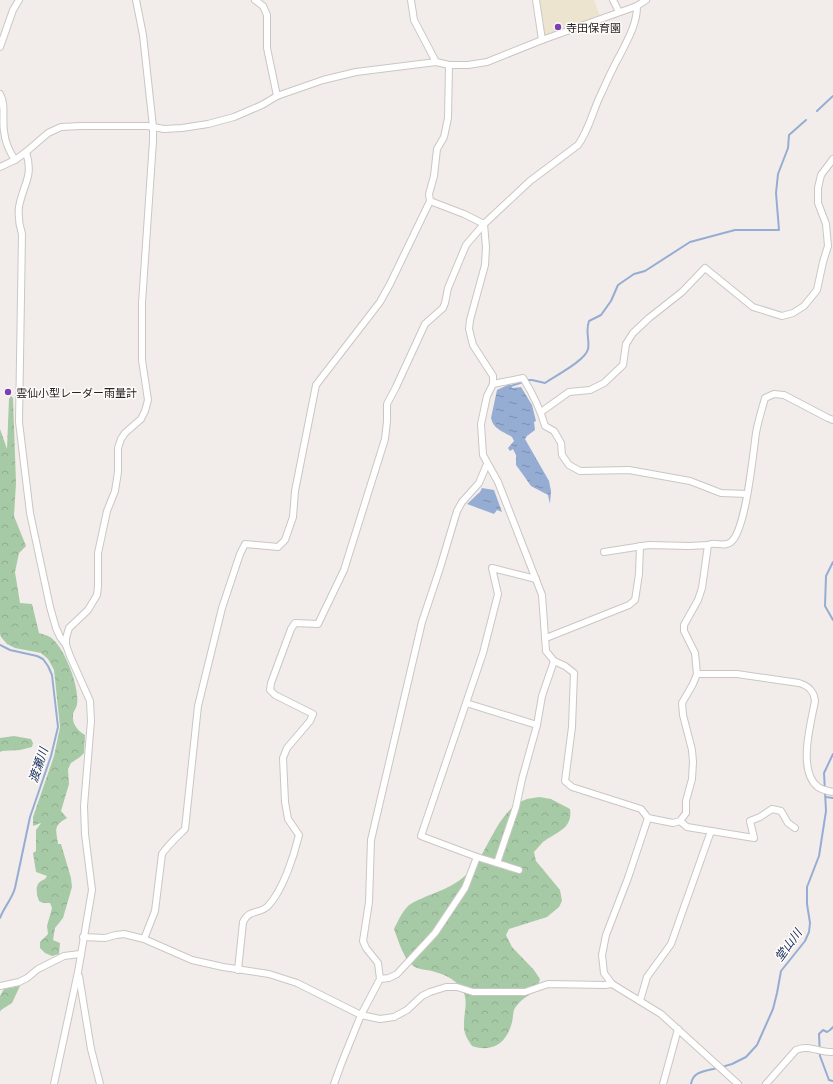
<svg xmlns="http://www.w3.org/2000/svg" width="833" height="1084" font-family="'Noto Serif','Noto Sans JP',serif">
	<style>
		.education { fill: #ede4cf }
		.forest { fill: url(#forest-crowns) }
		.water { fill: url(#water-ripples) }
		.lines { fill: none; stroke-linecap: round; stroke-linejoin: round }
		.stream { stroke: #96add3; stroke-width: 2 }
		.minor-casing { stroke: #cbc6c3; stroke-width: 8 }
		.minor { stroke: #fff; stroke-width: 6 }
		.poi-dot { fill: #7d3fb4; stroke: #fffbf9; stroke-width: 1.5 }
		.labels { text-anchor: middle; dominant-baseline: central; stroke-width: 3; stroke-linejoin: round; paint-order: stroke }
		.poi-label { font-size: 11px; fill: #262423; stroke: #fffbf9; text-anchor: start }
		.water-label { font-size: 12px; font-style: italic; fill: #102b5a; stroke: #fffbf9 }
	</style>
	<defs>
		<pattern id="forest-crowns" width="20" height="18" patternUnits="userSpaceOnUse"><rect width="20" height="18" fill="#a7caa6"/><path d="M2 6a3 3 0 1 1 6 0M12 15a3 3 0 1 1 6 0" fill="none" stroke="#90ad8f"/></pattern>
		<pattern id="water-ripples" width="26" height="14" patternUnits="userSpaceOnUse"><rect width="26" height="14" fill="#96add3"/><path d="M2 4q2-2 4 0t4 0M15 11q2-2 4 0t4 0" fill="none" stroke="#7a8dab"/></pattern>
	</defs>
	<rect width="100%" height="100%" fill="#f2edea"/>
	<path class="education" d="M 540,0 L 594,0 L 600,16 L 545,37 Z"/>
	<g class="forest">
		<path d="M 11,396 L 13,398 L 16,483 L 14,516 L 26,546 L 19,553 L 15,572 L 20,603 L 32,604 L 39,633 C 42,634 47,635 50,637 C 64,646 80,687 77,704 C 77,708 73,711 73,715 C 72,724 78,731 85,735 L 84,753 L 80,757 L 71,763 L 68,769 L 69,784 L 61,811 L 67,818 C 53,826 56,829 58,844 L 61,844 L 71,878 L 72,887 L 63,918 L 55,928 L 53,940 L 60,943 L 59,954 L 52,956 L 45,953 L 40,948 L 40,942 L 48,934 L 47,926 L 52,908 L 50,903 L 43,903 L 39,901 C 36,892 34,883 45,879 L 47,876 L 36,872 L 33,853 L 36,851 L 36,830 L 41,823 L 33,826 L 33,817 L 54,756 L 60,727 L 54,670 L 48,659 L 41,653 L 15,648 L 7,644 L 1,637 L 0,634 L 0,429 L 7,449 L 9,399 Z"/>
		<path d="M 14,736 L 31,739 L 33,743 L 32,747 L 20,750 L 2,751 L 0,752 L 0,738 Z"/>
		<path d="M 539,797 L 551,799 L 570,809 C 573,829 556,832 543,842 C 540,845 537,849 534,852 L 536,861 L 560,890 L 562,901 L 559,907 L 547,917 L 509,929 L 506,935 L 512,947 L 534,970 L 540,979 L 537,990 C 529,995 518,1001 514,1010 C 513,1013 513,1018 512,1022 C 507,1043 493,1053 472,1046 C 468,1040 464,1034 464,1027 C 463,1014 470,999 461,988 C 456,980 444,974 435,972 C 430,970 423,970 417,968 C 404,962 399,942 394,929 C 398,921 402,912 408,906 C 414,901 421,899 427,896 C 441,891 457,884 467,874 C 489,854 496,809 527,799 C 531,798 535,798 539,797 Z"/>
		<path d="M 20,986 L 12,1003 L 1,1010 L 0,1012 L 0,996 L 4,989 Z"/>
	</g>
	<g class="water">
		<path d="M 510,384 L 512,388 L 521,387 L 532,405 L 536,421 L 534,422 L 535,430 L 527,436 L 525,439 L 549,481 L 551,491 L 550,504 L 548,495 L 531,486 L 524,476 L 516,465 L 516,455 L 513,449 L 510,451 L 508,448 L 514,441 L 512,437 C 504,432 493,429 491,418 L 497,390 Z"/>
		<path d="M 482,488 L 494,490 L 502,512 L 497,510 L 494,514 L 467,504 L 480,492 Z"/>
	</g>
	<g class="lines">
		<g class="stream">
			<path d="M 817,111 L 833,96"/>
			<path d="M 528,380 L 532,380 L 545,383 C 555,376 586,360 588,349 C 590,340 585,332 589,321 L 601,315 L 611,301 L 618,285 L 634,274 L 645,271 L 690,242 L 735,230 L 779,230 L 776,193 L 778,174 L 788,148 L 789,135 L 806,120"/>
			<path d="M 511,386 L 523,382"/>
			<path d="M 833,562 L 826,576 L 825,606 L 833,620"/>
			<path d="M 0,645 L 10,650 L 37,656 L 43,659 L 48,666 L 52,675 L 58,727 L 51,756 L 30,817 L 15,888 C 12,899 4,907 0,918"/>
			<path d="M 826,797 L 833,798"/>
			<path d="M 833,1027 L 830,1030 L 827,1032 L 823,1030 L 819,1034 L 820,1056 L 829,1080 L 833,1081"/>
			<path d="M 722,1067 L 732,1064 L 746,1057 L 757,1045 L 773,1009 L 777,993 L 781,971 L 805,941 L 809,932 L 810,923 L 807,904 L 807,887 L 819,856 L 826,811 L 824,773 L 833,754"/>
			<path d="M 691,1084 C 693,1071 706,1071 717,1068"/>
		</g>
		<g class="minor-casing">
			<g id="minor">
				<path d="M 255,0 L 263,6 L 267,15 L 267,48 L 277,96"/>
				<path d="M 411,0 L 414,20 L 436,62"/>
				<path d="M 536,0 L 542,40"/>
				<path d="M 613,0 L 619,12"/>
				<path d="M 0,47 L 13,10 L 19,0"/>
				<path d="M 0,94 C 6,104 2,119 4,131 C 5,142 9,151 15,160"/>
				<path d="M 26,152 C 34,177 23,184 19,207 C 18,216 19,225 22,234 L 19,422 L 30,513 L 50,607 L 56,628 L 60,637 L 66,645"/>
				<path d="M 0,167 L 15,160 L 26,152 L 48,133 L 61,127 L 81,126 L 147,126 L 164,129 L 182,128 L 208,124 L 234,117 L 262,105 L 277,96 L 323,80 L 356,72 L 436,62 L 449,65 L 468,65 L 487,62 L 542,40 L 637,6 L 646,0"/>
				<path d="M 430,201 L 464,214 L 484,224"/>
				<path d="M 484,224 L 486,247 L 485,265 L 470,320 L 469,329 L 473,345 L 493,376 L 493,384 L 487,396 L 481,424 L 483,455 L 498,482 L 542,595 L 546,651 L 554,661 L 565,666 L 574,673 L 572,727 L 565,781 L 572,787 L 641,809 L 648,818 L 673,823 L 680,821 L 686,813 L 686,801 L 692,779 L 693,762 L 692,750 L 683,715 L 682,703 L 693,684 L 697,674 L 695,653 L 684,631 L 684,625 L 698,600 L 702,588 L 708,545 C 715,541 724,548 731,542 C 746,530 753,454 756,433 C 758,421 762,409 765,398 L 774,394 L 784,395 L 828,418 L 833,420"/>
				<path d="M 493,384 L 523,378 C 533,394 540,408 545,426 L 554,431 L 561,443 L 562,455 L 569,465 L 580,471 L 629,470 L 690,481 L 721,493 L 747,494"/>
				<path d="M 541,412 L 569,392 L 590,390 L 604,383 L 623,365 L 626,344 L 633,333 L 649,318 L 682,292 L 705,268 L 753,307 L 782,316 L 793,313 L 804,306 L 817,290 L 823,262 L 828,246 L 826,224 L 818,203 L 818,188 L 821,175 L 833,159"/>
				<path d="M 604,552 L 649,545 L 689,546 L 708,545"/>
				<path d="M 546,638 L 629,605 L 635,600 L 636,594 L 639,574 L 640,546"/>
				<path d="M 697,674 L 737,674 L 799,683 C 809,686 814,691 815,701 C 811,723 797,771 818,787 C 822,790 828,791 833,792"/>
				<path d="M 466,703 L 537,725"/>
				<path d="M 648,818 L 628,878 L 606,935 L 602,955 L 604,973 L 612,984 L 661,1014 L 738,1084"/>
				<path d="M 680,821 L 687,827 L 754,838 L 750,821 L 760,817 L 772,809 L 781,811 L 788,823 L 795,828"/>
				<path d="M 497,863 L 516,807 L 522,779 L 537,725 L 542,696 L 554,661"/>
				<path d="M 519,870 L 477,857 L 421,836 L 483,653 L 498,594 L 492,568 L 536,579"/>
				<path d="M 83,937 L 105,938 L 116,935 L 124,934 L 144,939 L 192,960 L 223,967 L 269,974 L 297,983 L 361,1015 L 380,1019 L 394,1017 L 407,1010 L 422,996 L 430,992 L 446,987 L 457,987 L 473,992 L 525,992 L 548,984 L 605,985 L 612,984"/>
				<path d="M 144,939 L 155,911 L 162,854 C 169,844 177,837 185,829 L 198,706 L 222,608 L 240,554 L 245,544 L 278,547 L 285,540 L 293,517 L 295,491 L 316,385 L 380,302 L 390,284 L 430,201 L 429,194 L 434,176 L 437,149 L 444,137 L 448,118 L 449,65"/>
				<path d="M 238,970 L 243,922 C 250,908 259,915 268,906 C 283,890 294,856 299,835 L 288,819 L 285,802 L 283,758 L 287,748 L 310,721 L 313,714 L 275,695 L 270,690 L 271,683 L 291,629 L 295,623 L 318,624 L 344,570 L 385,439 L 387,421 L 387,404 L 396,387 L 425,324 L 443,308 L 445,303 L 448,288 L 466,245 L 484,224 L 530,181 L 578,145 C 589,130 593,110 601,94 C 607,81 613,67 620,55 C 628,39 637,24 637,6"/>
				<path d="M 79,976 L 91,1049 L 100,1084"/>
				<path d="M 380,979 L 389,978 L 397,974 L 435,933 L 465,888 L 477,857"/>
				<path d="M 0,986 L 19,982 L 27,978 L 38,969 L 64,956 L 80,954"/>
				<path d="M 640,1001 L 647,977 L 671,944 L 711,831"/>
				<path d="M 54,1084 L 78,972 L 92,890 L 85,834 L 84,806 L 91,721 L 90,701 L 70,656 L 66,645 L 66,638 L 69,628 L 88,610 L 97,595 L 98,586 L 98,553 L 107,511 L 115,491 L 118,472 L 118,448 L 121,439 L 125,433 L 141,419 L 145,411 L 148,400 L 142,360 L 142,303 L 153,141 L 153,127 L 143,35 L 136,0"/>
				<path d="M 334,1084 L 342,1062 L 361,1015 L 380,979 L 378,963 L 366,948 L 363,941 L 369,902 L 371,840 L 422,622 L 440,568 L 457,511 L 462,502 L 479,483 L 487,464"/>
				<path d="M 663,1084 L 678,1029"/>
				<path d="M 766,1084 L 796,1050 C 808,1044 820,1053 833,1052"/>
			</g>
		</g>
		<use href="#minor" class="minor"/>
	</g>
	<g class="poi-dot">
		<circle cx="558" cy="27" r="4"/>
		<circle cx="8" cy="392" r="4"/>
	</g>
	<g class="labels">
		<g class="poi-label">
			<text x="566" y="27">寺田保育園</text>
			<text x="16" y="392">雲仙小型レーダー雨量計</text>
		</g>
		<g class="water-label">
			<text transform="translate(38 765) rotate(-72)">渡瀬川</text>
			<text transform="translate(788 945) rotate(-54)">堂山川</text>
		</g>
	</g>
</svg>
